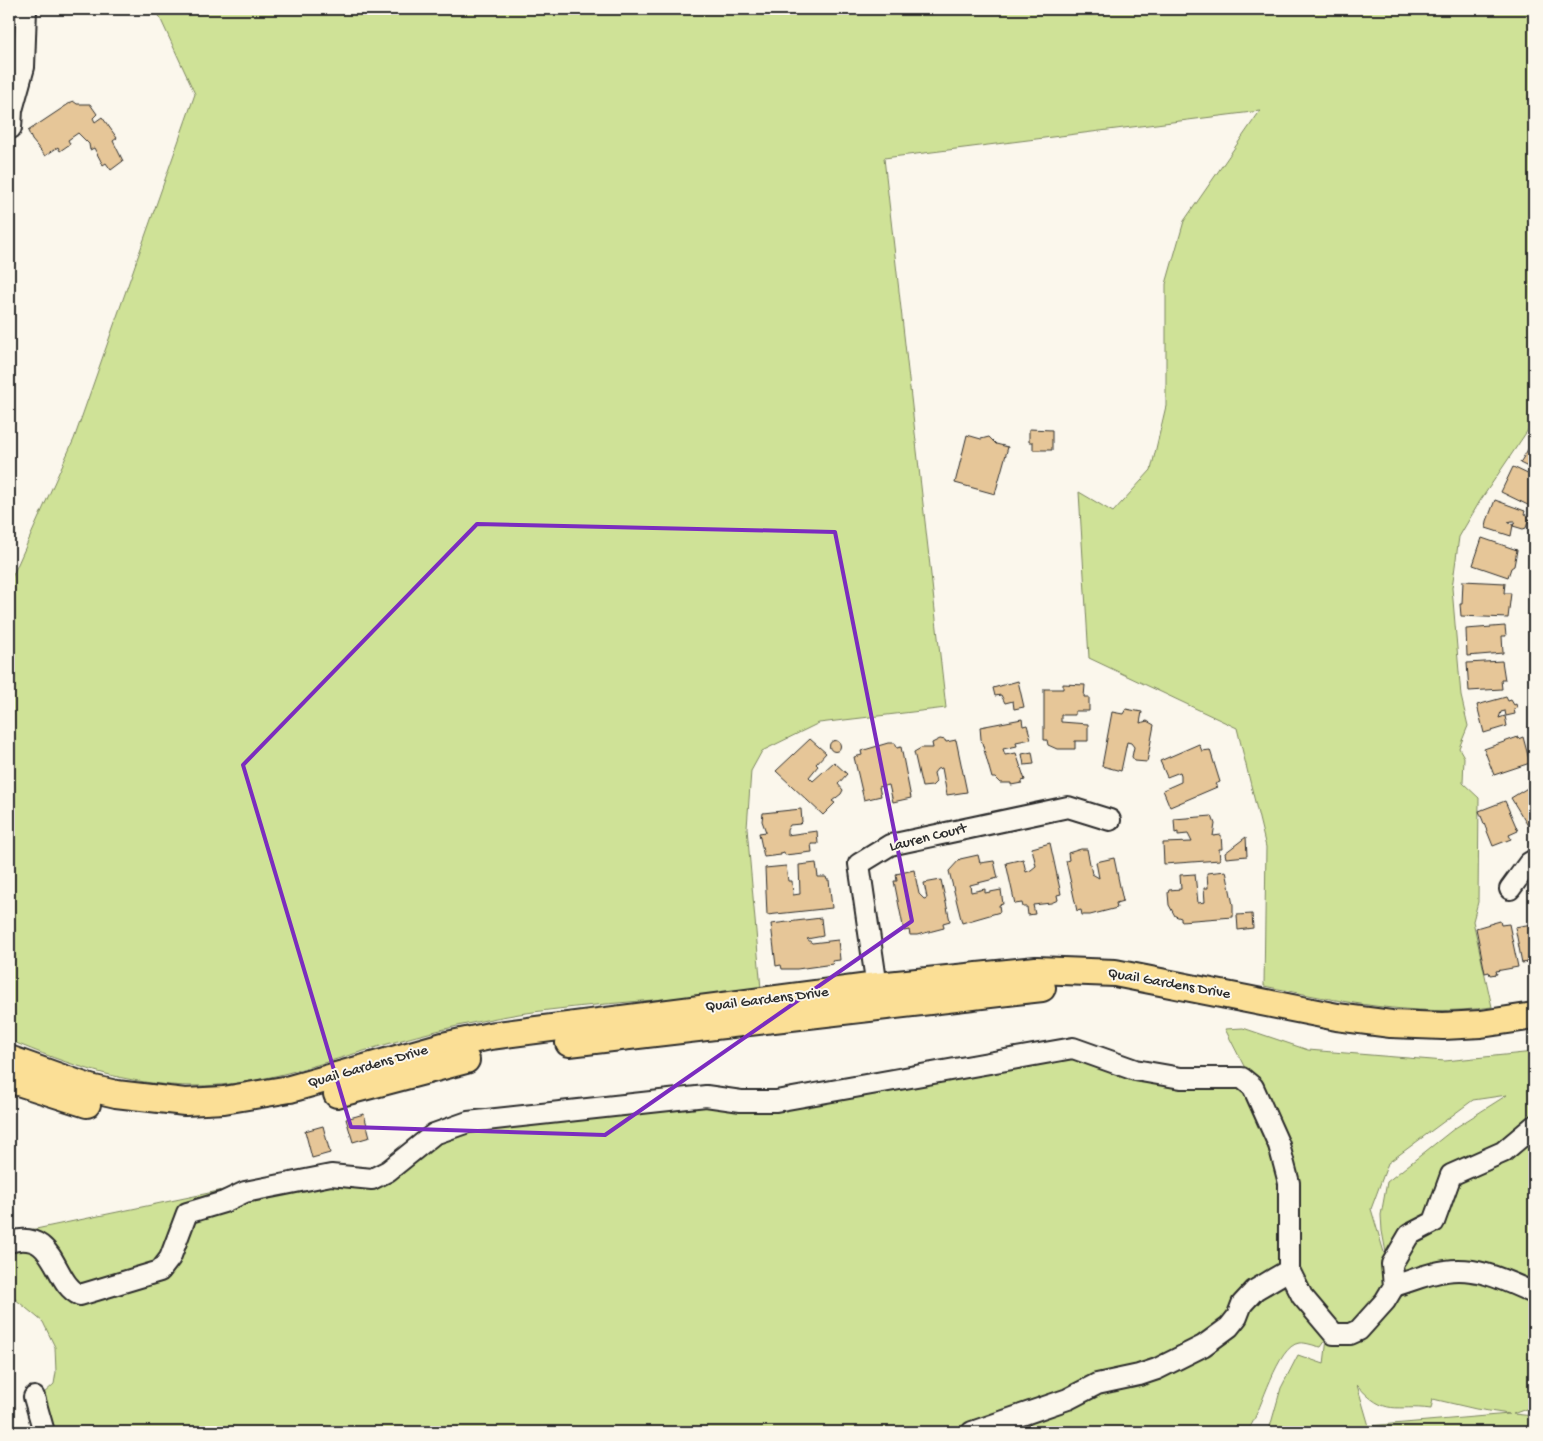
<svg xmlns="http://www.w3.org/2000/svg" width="1543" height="1441" font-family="'Gochi Hand',sans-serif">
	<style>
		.green { fill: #cfe297; stroke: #7d8661; fill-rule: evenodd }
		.building { fill: #e6c698; stroke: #2b2b2b }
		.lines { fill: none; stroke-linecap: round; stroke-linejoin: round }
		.minor-casing { stroke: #2b2b2b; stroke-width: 24 }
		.major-casing { stroke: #2b2b2b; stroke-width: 30 }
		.minor { stroke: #fbf7ec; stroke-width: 20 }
		.major { stroke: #fbdf96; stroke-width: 26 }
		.marked { fill: none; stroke: #7b2cbf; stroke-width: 4; stroke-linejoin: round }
		.labels { text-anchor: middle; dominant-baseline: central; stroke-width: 4; stroke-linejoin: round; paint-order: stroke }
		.street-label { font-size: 15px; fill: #2b2b2b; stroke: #fbf7ec }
	</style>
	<rect width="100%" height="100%" fill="#fbf7ec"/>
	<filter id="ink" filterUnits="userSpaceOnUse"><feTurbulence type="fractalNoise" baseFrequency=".02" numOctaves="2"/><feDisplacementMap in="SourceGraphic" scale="10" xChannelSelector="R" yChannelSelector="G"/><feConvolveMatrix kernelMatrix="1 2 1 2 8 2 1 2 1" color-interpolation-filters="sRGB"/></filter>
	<g filter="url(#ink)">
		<g class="green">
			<path d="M 156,9 L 1534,9 L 1534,421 L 1480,501 L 1459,537 L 1452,588 L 1461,696 L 1468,726 L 1459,748 L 1464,757 L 1463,783 L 1479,798 L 1478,902 L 1473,921 L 1492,1007 C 1415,1018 1338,1001 1264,986 L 1266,847 L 1237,728 L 1089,658 L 1079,492 L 1113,512 L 1151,470 L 1166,406 L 1166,284 L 1184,221 L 1260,111 L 884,158 L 946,708 L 819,723 L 762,751 L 751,771 L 747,828 L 761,989 C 680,1000 599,1002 519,1014 C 464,1023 409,1037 357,1053 C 304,1069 251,1086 195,1086 C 130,1086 68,1065 9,1040 L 9,584 L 74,439 L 195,94 Z"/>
			<path d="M 1243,1028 L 1308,1050 L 1445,1061 L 1534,1052 L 1534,1406 L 1513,1414 L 1534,1416 L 1534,1432 L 1272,1432 L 1270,1427 L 1281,1388 L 1298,1355 L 1324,1364 L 1328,1330 L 1290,1254 L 1298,1202 L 1246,1070 L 1225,1029 ZM 1507,1095 L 1455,1128 L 1387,1182 L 1381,1215 L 1382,1231 L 1389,1269 L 1371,1209 L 1388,1163 L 1473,1100 ZM 1392,1279 L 1353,1342 L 1350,1325 ZM 1357,1385 C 1386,1418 1395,1404 1431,1409 L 1433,1399 L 1476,1409 L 1509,1414 L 1369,1426 Z"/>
			<path d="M 1068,1054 L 1229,1083 L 1247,1090 L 1264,1136 L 1283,1196 L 1281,1262 L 1283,1286 L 1303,1315 L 1326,1340 L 1321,1347 C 1315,1346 1305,1342 1299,1343 C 1277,1346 1262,1409 1250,1427 L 1224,1427 L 1218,1432 L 974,1432 L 970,1429 C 904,1436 837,1426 771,1432 L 51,1432 L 42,1395 L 54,1384 L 56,1372 L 55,1347 L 43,1322 L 9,1294 L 9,1237 L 17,1230 L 36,1229 L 305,1173 L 371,1179 L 430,1143 L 465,1128 L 709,1102 Z"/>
		</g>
		<g class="building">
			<path d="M 73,101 L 77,104 L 90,104 L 97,114 L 93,118 L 95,122 L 102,117 L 117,138 L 113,141 L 123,161 L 111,170 L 106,163 L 103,165 L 94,148 L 90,150 L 89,144 L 78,133 L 68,140 L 70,144 L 60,151 L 58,147 L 45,156 L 32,140 L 28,131 Z"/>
			<path d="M 1029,429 L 1052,430 L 1052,450 L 1033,450 L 1033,442 L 1029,442 Z"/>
			<path d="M 967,435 L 981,439 L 989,437 L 996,444 L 1008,447 L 995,494 L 955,483 Z"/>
			<path d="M 1534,439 L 1534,470 L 1520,463 Z"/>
			<path d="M 1513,467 L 1534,477 L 1534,508 L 1501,492 Z"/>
			<path d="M 1495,500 L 1525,511 L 1524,514 L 1528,516 L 1529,519 L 1526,528 L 1523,529 L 1513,526 L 1515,521 L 1512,521 L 1508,522 L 1513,525 L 1511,536 L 1486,528 L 1487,521 Z"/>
			<path d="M 1482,538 L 1517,550 L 1514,566 L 1511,568 L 1508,577 L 1473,565 Z"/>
			<path d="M 1463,581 L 1505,583 L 1504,593 L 1511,593 L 1508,618 L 1461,616 L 1460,604 L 1462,604 Z"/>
			<path d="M 1505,626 L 1506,636 L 1502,636 L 1503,653 L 1467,656 L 1466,629 Z"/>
			<path d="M 1502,661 L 1505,680 L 1501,680 L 1502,689 L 1469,691 L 1467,663 Z"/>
			<path d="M 1018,681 L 1024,707 L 1014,709 L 1013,701 L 1005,703 L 1001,695 L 995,696 L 993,688 Z"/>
			<path d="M 1063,684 L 1085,685 L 1084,697 L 1089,697 L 1089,711 L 1075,711 L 1075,715 L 1061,715 L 1061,722 L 1088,724 L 1088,741 L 1075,741 L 1075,749 L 1057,749 L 1048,745 L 1047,740 L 1044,740 L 1044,689 L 1063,689 Z"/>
			<path d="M 1506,697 L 1508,701 L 1511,700 L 1514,705 L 1516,704 L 1517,708 L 1514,709 L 1515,714 L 1506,716 L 1505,711 L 1501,712 L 1499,718 L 1505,716 L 1507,726 L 1484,733 L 1477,705 Z"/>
			<path d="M 1126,709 L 1142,712 L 1140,723 L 1147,721 L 1154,725 L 1147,762 L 1135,761 L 1132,757 L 1134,747 L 1131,743 L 1127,742 L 1121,771 L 1102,766 L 1112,712 L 1123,714 Z"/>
			<path d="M 1022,719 L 1023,726 L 1027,725 L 1031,739 L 1016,742 L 1017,746 L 1003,749 L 1005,755 L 1016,753 L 1025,780 L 1022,781 L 1022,783 L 1011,785 L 1011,783 L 1000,783 L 995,778 L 992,778 L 981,739 L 980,727 Z"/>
			<path d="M 1518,737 L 1518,739 L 1523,737 L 1530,763 L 1494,775 L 1484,749 Z"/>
			<path d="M 810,739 L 826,753 L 816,764 L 818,766 L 809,777 L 813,781 L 834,762 L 847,774 L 838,784 L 843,790 L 841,794 L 832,801 L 835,803 L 823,815 L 776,771 Z"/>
			<path d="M 940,739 L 945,740 L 946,742 L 956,740 L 967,792 L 947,795 L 942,768 L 937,769 L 934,773 L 936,782 L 932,786 L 922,787 L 914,752 L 921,748 L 933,748 L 932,743 Z"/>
			<circle cx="835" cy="746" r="5.5"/>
			<path d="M 888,743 L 895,743 L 897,748 L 901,747 L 911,798 L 893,802 L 889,785 L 879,787 L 881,796 L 864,800 L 854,757 L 862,755 L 861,751 Z"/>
			<path d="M 1199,744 L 1202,751 L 1210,750 L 1220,782 L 1215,784 L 1217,787 L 1170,807 L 1163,790 L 1181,782 L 1181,775 L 1180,772 L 1167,777 L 1160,761 Z"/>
			<path d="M 1032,752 L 1034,764 L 1024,765 L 1022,754 Z"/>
			<path d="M 1534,784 L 1534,826 L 1530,829 L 1511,798 Z"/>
			<path d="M 1505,801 L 1518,831 L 1509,835 L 1511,839 L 1493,846 L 1479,811 Z"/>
			<path d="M 801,809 L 802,822 L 800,824 L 790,825 L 787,830 L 787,835 L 817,831 L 818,844 L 811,844 L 812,852 L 785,855 L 784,852 L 781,853 L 781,855 L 764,857 L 759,833 L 766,832 L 762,821 L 763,813 Z"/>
			<path d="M 1212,816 L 1215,824 L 1213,836 L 1221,835 L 1222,849 L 1219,849 L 1220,860 L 1164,864 L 1163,843 L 1192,842 L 1188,834 L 1178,835 L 1178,832 L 1175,833 L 1174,819 Z"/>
			<path d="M 1246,837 L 1247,856 L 1226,858 L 1225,853 Z"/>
			<path d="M 1050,843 L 1061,894 L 1057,895 L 1058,900 L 1051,903 L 1033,905 L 1035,914 L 1028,915 L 1027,907 L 1023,907 L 1022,903 L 1015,904 L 1006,863 L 1023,859 L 1026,872 L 1031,870 L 1036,866 L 1032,848 Z"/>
			<path d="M 1081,849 L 1087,849 L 1092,874 L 1099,878 L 1096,862 L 1114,858 L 1123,901 L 1116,903 L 1117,908 L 1090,915 L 1082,915 L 1081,910 L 1077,911 L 1066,861 L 1069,860 L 1068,853 Z"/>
			<path d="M 978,855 L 980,863 L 994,861 L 998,878 L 970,885 L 971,892 L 985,889 L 985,893 L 1001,890 L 1003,904 L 999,905 L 1000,912 L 962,923 L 949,871 L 960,859 Z"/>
			<path d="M 816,863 L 818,877 L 826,877 L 827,880 L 829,880 L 832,908 L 767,915 L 765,868 L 786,866 L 788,881 L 792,881 L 793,895 L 800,894 L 799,865 Z"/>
			<path d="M 914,870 L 919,894 L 924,899 L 927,898 L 924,883 L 941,880 L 950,921 L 943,923 L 944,928 L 917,935 L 910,935 L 909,930 L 904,931 L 894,881 L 897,881 L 896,874 Z"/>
			<path d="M 1226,871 L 1233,905 L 1233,917 L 1181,921 L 1181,918 L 1175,916 L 1169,905 L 1168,893 L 1169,890 L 1181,889 L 1180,875 L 1195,874 L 1198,903 L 1205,902 L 1204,888 L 1208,888 L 1207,873 Z"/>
			<path d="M 1252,914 L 1253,928 L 1238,930 L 1237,915 Z"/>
			<path d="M 821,918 L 823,936 L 807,939 L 812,943 L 838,940 L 840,960 L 832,961 L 833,964 L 797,969 L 782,969 L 781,965 L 776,966 L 771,924 Z"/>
			<path d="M 1534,920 L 1534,961 L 1522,963 L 1515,927 L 1532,924 L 1531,921 Z"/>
			<path d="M 1500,921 L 1501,925 L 1509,924 L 1518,967 L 1496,971 L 1497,974 L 1490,975 L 1489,972 L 1485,973 L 1476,928 Z"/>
			<path d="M 364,1114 L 370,1137 L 353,1142 L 346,1119 Z"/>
			<path d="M 323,1126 L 330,1153 L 312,1158 L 305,1131 Z"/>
		</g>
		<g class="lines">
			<g class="minor-casing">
				<g id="minor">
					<path d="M 11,128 L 12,110 L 24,67 L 26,9"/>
					<path d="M 1510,889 L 1529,863 L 1534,860"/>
					<path d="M 879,1001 L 859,864 L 890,845 L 1068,807 L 1110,820"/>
					<path d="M 9,1242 C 57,1228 52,1283 80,1295 L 160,1271 L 170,1258 L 187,1213 L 224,1202 L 245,1192 L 331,1175 L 372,1179 L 388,1171 L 434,1134 L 468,1122 L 706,1096 L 741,1101 L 776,1101 L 1073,1048 L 1135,1070 L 1181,1078 L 1242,1078 L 1253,1087 L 1279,1145 L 1289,1183 L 1289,1270 L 1302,1296 L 1334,1334 L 1350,1334 L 1359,1330 L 1385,1301 L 1394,1286 L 1392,1264 L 1409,1235 L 1434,1222 L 1451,1175 L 1503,1152 L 1534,1126"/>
					<path d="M 1394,1286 C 1411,1281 1428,1273 1446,1271 C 1478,1266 1506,1281 1534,1293"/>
					<path d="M 34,1397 L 44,1432"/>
					<path d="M 972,1432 L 1068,1399 L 1097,1384 L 1139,1375 L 1157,1369 L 1203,1346 L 1229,1327 L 1237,1317 L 1242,1304 L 1255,1290 L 1289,1270"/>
				</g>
			</g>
			<g class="major-casing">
				<g id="major">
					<path d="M 569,1043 L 1042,988"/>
					<path d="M 9,1059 L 90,1088 L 116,1094 L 185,1102 L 224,1100 L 290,1089 L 443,1046 L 490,1036 L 877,986 L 1036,970 L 1115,973 L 1337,1017 L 1391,1024 L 1443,1026 L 1481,1024 L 1534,1016"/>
					<path d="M 9,1079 L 87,1104"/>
					<path d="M 337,1094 L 466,1060"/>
				</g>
			</g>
			<use href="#minor" class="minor"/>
			<use href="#major" class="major"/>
		</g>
	</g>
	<path class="marked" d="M 477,524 L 835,532 L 912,921 L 605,1135 L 351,1127 L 243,765 Z"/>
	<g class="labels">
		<g class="street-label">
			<text transform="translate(928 838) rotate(-14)">Lauren Court</text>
			<text transform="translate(1169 984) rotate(10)">Quail Gardens Drive</text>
			<text transform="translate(767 1000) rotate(-7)">Quail Gardens Drive</text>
			<text transform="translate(368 1067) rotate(-16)">Quail Gardens Drive</text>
		</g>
	</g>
	<rect width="1543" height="1441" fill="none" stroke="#fbf7ec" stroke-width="30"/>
	<rect x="15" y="15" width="1513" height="1411" fill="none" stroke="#2b2b2b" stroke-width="2" filter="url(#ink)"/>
</svg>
